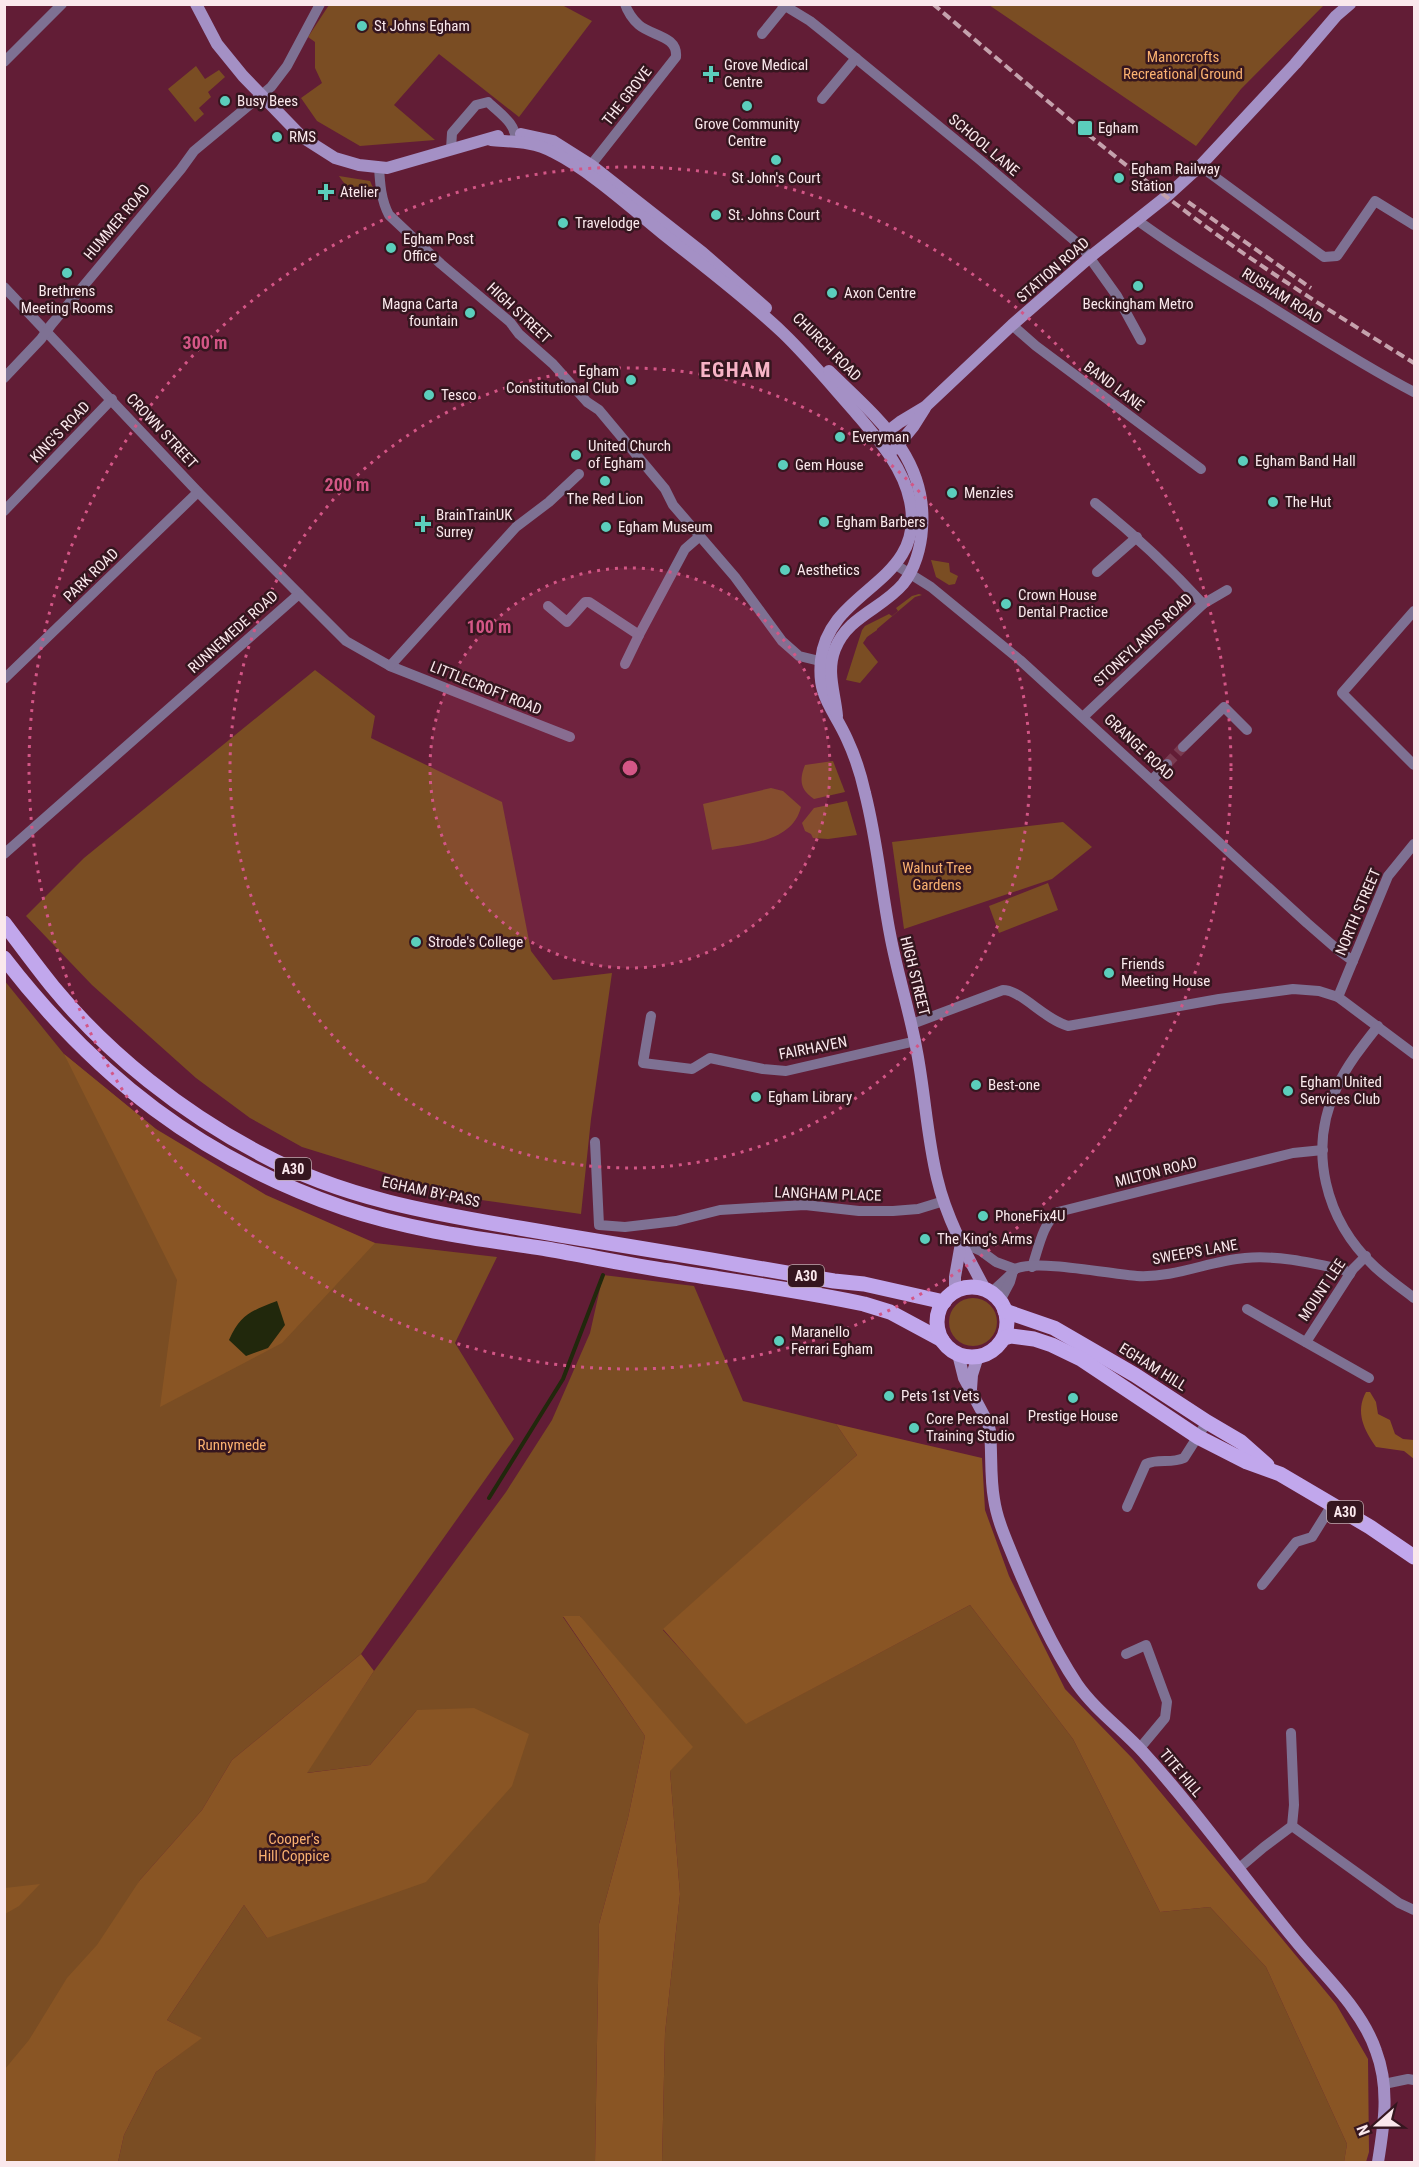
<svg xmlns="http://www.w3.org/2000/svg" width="1419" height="2167" font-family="'Roboto Condensed',sans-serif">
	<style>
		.green { fill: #7a4d23 }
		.forest { fill: #895524 }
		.water { fill: #21280c }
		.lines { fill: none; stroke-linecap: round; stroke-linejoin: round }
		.stream { stroke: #21280c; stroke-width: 4 }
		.street-tunnel { stroke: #793b51; stroke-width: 10; stroke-dasharray: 10 5; stroke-linecap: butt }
		.street { stroke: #7e7193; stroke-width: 10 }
		.secondary { stroke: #a490c5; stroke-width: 12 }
		.primary { stroke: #c1a7ec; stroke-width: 15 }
		.rail { stroke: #c5a2ad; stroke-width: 4; stroke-dasharray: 9 4.5; stroke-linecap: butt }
		.ring { fill: none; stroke: #d35686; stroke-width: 3; stroke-dasharray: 3 6 }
		.poi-dot { fill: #5bcebc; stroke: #35161f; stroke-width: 2 }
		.labels { text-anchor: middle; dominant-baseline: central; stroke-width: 5; stroke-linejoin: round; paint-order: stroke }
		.shield { fill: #35161f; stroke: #bfa9ae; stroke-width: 1.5 }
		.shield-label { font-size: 14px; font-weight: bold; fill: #fae8ec }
		.poi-label { font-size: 15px; fill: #fae8ec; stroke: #35161f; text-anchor: start }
		.park-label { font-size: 15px; fill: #fab170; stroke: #35161f }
		.street-label { font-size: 15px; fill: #fae8ec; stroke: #35161f }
		.district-label { font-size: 21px; font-weight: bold; letter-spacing: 1.5px; fill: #f7b3c6; stroke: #35161f }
		.centre { fill: #d35686; stroke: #35161f; stroke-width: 3 }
		.ring-label { font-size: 18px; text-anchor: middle; font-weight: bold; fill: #d35686; stroke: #35161f; stroke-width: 5; stroke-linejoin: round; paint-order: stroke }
	</style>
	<rect width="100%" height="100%" fill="#621d36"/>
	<g class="green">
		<path d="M 329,5 L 562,5 L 592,21 L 519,117 L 439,54 L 394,105 L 435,140 L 360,146 L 317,121 L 301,98 L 322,83 L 315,68 L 315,42 L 308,37 Z"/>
		<path d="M 989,5 L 1324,5 L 1241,89 L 1196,146 Z"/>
		<path d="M 196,66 L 205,79 L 219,70 L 225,77 L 208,92 L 211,97 L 199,108 L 204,114 L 195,122 L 168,89 Z"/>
		<path d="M 339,176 L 370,181 L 375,192 C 356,197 350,192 339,176 Z"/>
		<path d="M 931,560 L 949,563 L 950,572 L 958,576 L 955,584 L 949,585 L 936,577 Z"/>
		<path d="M 919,594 L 922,595 L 915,597 L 877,629 L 877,630 L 867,637 L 863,643 L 878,662 L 860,683 L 846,680 L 862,630 L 865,626 L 889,614 L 892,616 L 898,611 L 896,608 L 912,596 Z"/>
		<path d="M 315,670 L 375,716 L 371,738 L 502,802 L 531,951 L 553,980 L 612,973 L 591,1119 L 581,1214 L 467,1198 L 302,1147 L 250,1118 L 196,1078 L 92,985 L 26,916 L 84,858 Z"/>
		<path d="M 833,761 L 845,792 L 814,799 C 800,790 799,780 805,765 Z"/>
		<path d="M 771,788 L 783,791 L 801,807 C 792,844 743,844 712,850 L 703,804 Z"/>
		<path d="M 847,801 L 857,835 L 828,839 L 813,838 L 811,834 L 805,831 L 802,823 L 814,808 Z"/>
		<path d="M 1063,822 L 1092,847 L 1052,879 L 904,929 L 892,842 Z"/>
		<path d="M 1048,883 L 1058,910 L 999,933 L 989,906 Z"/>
		<path d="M 4,980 L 64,1054 L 268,1221 L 375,1243 L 497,1257 L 455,1343 L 514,1439 L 361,1654 L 232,1760 L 202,1810 L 140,1880 L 5,2162 Z"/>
		<path d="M 603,1275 L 694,1286 L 743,1401 L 836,1424 L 857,1455 L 663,1630 L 747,1723 L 970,1605 L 1073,1739 L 1160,1912 L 1210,1907 L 1266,1967 L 1347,2144 L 1344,2162 L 662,2162 L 665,2033 L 680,1894 L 670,1771 L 580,1616 L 563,1617 L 645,1736 L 628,1818 L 599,1924 L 595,2162 L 118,2162 L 124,2135 L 156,2072 L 201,2038 L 167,2020 L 244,1905 L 267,1938 L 417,1710 L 370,1765 L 306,1773 L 374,1671 L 506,1492 L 552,1420 L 590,1333 Z"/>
		<circle cx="973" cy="1322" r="24"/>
	</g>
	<g class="forest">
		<path d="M 64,1054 L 156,1129 L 266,1195 L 375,1243 L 282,1343 L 160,1407 L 177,1280 Z"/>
		<path d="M 1366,1392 L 1370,1392 L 1376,1402 L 1378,1414 L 1390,1420 L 1395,1434 L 1403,1439 L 1414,1440 L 1414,1459 L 1404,1451 L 1376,1447 C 1364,1430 1355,1412 1366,1392 Z"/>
		<path d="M 836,1424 L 982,1458 L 985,1510 L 1009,1576 L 1065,1689 L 1133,1759 L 1336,2004 L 1368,2059 L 1369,2152 L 1366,2162 L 1344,2162 L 1347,2144 L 1266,1967 L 1210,1907 L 1160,1912 L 1073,1739 L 970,1605 L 746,1724 L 663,1629 L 857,1455 Z"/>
		<path d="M 563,1616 L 580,1616 L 693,1747 L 670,1771 L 680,1894 L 665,2033 L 662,2162 L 595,2162 L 599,1924 L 628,1818 L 645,1736 Z"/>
		<path d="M 361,1654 L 374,1671 L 307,1773 L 370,1765 L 417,1710 L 474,1708 L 529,1734 L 512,1786 L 426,1882 L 267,1938 L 244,1905 L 167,2020 L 202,2038 L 156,2072 L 124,2135 L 118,2162 L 5,2162 L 5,2069 L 29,2040 L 67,1978 L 97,1945 L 140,1880 L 202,1810 L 232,1760 Z"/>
		<path d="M 40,1884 L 19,1906 L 5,1914 L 5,1888 Z"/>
	</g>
	<path class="water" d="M 277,1301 L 285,1325 L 268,1348 L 246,1356 L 229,1340 C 241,1314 251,1311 277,1301 Z"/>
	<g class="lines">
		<path class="stream" d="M 489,1498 L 563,1379 L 603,1275"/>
		<path class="street-tunnel" d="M 1167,764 L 1183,747"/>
		<g class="street">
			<path d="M 782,4 L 810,21 L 830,37 L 980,160 L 1082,247 L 1117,296 L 1141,340"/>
			<path d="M 762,34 L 784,7"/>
			<path d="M 4,62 L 62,4"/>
			<path d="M 822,99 L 856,58"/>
			<path d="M 451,149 L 452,133 L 476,105 L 488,102 C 500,114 516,123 516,141"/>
			<path d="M 1200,166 L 1324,257 L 1337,256 L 1375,201 L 1414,225"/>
			<path d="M 379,167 C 380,184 381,200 389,215 L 441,264 L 510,322 L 519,334 L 553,364 L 587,402 L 599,410 L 665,489 L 673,505 L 735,577 L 782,641 L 799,656 L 828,663"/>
			<path d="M 587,170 L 676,57 C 678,36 652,36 639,25 C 633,20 627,11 625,4"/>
			<path d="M 1137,220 C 1179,251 1224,278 1268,305 C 1316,335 1364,366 1414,392"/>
			<path d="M 4,287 L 198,492 L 299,594"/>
			<path d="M 1012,325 L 1036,346 L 1201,469"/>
			<path d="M 4,378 L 41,339 L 51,325 L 181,169 L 194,151 L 271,87 L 287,66 L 320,4"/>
			<path d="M 1095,503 C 1134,534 1169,567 1203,604"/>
			<path d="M 4,511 L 112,399"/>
			<path d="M 896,565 L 931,587 L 1020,660 L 1307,923 L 1338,950 L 1353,961"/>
			<path d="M 1097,572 L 1137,537"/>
			<path d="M 548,606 L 567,622 L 585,602 L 589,602 L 639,635 L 685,549 L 700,536"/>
			<path d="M 1414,611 L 1342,693 L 1414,765"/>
			<path d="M 625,664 L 639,635"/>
			<path d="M 390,666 L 570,737"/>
			<path d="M 4,679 L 198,492"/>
			<path d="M 1083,717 L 1203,604 L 1227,590"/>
			<path d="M 1183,747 L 1224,707 L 1247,730"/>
			<path d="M 1152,780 L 1167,764"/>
			<path d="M 4,854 L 299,594 L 346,641 L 390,666 L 516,527 L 549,502 L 579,474"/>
			<path d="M 1338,997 L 1388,876 L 1414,844"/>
			<path d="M 651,1016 L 643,1063 L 692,1069 L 710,1058 L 763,1069 L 786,1071 L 916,1041"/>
			<path d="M 912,1024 L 1003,990 C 1021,990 1044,1019 1068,1026 L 1219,999 L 1293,989 L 1319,991 L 1338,997 L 1414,1054"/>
			<path d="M 1378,1026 C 1363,1045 1347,1065 1337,1087 C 1307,1150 1325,1220 1375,1267 C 1387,1278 1401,1288 1414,1298"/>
			<path d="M 595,1142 L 599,1225 L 625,1227 L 676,1221 L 720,1210 L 770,1207 L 805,1205 L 859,1211 L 893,1211 L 918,1209 L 944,1201"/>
			<path d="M 961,1242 L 981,1251 L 996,1262 L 1015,1269"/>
			<path d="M 1032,1267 C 1038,1250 1043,1222 1058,1212 L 1293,1153 L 1323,1150"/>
			<path d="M 991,1293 C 998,1285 1011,1276 1015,1269 C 1037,1259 1110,1274 1137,1276 C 1175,1278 1209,1261 1245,1258 C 1279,1255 1312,1263 1344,1270 L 1350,1274"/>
			<path d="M 1000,1301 L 1010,1282 L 1012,1275"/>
			<path d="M 1247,1309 L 1369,1378"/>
			<path d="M 1306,1342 L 1353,1269 L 1366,1256"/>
			<path d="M 1127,1507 L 1146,1464 C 1158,1458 1171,1464 1184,1458 L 1207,1422"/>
			<path d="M 1262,1585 L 1296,1542 L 1312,1537 L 1332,1505"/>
			<path d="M 1126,1654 L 1146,1645 L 1167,1702 L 1165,1718 L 1140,1748"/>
			<path d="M 1292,1826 L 1399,1903 L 1414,1910"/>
			<path d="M 1238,1869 L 1264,1847 L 1292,1826 L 1294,1805 L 1291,1733"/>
			<path d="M 1384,2084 L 1408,2079 L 1414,2080"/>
		</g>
		<g class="secondary">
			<path d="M 196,4 L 217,44 L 243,76 L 302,137 L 335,158 L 359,165 L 387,168 L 498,136"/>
			<path d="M 521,134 L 553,141 L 591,165 L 703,253 L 766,308"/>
			<path d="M 491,140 C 512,142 533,141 553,152 C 589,170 630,207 662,233 C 702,265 745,297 783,333 C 808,357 831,385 855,412 C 877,438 903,466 910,501 C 927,584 828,588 821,660 C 817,697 833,708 847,739 C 855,756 861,775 865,793 C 877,840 881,887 890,934 C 897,973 910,1012 917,1052 C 925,1094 927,1137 937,1178 C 946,1217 966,1254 985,1289"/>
			<path d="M 829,371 C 876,417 928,457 922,529 C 921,547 915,569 903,584 C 882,609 848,616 835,649 C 826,672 835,693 837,716"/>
			<path d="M 883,435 L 900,422 L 925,407 L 1012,325 L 1090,257 L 1167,196 L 1200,166 L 1295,64 L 1336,16 L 1350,4"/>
			<path d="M 895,449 L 913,427 L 925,408"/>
			<path d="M 955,1292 L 955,1277 L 961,1243"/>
			<path d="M 958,1354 L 964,1378 L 988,1423 L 990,1431 C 992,1453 990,1477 994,1499 C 997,1520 1006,1539 1014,1559 C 1032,1602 1051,1645 1077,1684 C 1095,1710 1122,1729 1143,1752 C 1197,1811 1243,1877 1294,1939 C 1322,1974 1361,2007 1376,2051 C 1390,2088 1384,2125 1378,2162"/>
			<path d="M 971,1389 L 972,1375 L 978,1356"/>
		</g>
		<g class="primary">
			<path d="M 4,923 C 20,944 36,966 53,987 C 109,1055 183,1113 261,1154 C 353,1204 458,1217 560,1235 C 651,1250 743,1265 834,1281 L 864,1284 L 944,1302"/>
			<path d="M 4,958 C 96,1077 201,1159 344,1208 C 409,1230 480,1239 547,1249 C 588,1256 629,1265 670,1271 C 735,1282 800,1290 864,1304 L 890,1312 L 942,1340"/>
			<circle cx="972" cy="1322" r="35"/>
			<path d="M 1005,1311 L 1054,1328 L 1135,1375 L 1207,1422 L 1241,1442 L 1267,1465"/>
			<path d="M 1004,1338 L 1011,1336 L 1034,1339 L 1052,1345 L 1081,1359 L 1198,1437 L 1247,1462 L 1280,1474 L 1370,1527 L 1414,1557"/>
		</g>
		<g class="rail">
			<path d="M 933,4 C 1022,80 1111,156 1205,226 C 1272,275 1343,319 1414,363"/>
			<path d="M 1188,202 L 1311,288"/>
		</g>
	</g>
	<circle cx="630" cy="768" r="200" fill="#d35686" fill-opacity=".12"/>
	<g class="ring">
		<circle cx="630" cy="768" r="200"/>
		<circle cx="630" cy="768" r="400"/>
		<circle cx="630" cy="768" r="601"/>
	</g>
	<g class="poi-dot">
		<circle cx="362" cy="26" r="6"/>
		<path d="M708 65h6v6h6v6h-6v6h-6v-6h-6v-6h6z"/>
		<circle cx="225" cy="101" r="6"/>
		<circle cx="747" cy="106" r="6"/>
		<rect x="1077" y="120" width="16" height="16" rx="3"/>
		<circle cx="277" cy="137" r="6"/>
		<circle cx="776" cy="160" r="6"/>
		<circle cx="1119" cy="178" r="6"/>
		<path d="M323 183h6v6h6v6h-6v6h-6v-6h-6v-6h6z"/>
		<circle cx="716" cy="215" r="6"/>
		<circle cx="563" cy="223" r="6"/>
		<circle cx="391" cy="248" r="6"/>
		<circle cx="67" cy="273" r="6"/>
		<circle cx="1138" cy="286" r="6"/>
		<circle cx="832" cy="293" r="6"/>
		<circle cx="470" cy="313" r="6"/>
		<circle cx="631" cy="380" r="6"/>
		<circle cx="429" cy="395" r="6"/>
		<circle cx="840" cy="437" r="6"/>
		<circle cx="576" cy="455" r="6"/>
		<circle cx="1243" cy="461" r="6"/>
		<circle cx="783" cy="465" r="6"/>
		<circle cx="605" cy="481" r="6"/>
		<circle cx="952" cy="493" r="6"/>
		<circle cx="1273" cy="502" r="6"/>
		<circle cx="824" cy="522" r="6"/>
		<path d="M420 515h6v6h6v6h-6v6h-6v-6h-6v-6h6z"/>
		<circle cx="606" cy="527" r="6"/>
		<circle cx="785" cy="570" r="6"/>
		<circle cx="1006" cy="604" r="6"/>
		<circle cx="416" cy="942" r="6"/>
		<circle cx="1109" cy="973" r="6"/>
		<circle cx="976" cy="1085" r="6"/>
		<circle cx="1288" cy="1091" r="6"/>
		<circle cx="756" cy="1097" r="6"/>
		<circle cx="983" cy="1216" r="6"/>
		<circle cx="925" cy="1239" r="6"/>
		<circle cx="779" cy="1341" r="6"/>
		<circle cx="889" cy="1396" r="6"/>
		<circle cx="1073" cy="1398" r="6"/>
		<circle cx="914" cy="1428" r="6"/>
	</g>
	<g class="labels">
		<g class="shield">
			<rect x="275" y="1158" width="36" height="22" rx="4.5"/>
			<rect x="788" y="1265" width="36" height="22" rx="4.5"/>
			<rect x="1327" y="1501" width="36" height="22" rx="4.5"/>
		</g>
		<g class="shield-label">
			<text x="293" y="1169">A30</text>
			<text x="806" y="1276">A30</text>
			<text x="1345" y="1512">A30</text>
		</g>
		<g class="poi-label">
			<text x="374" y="26">St Johns Egham</text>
			<text x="724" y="65">Grove Medical<tspan x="724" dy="17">Centre</tspan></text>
			<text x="237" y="101">Busy Bees</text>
			<text x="747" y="124" text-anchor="middle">Grove Community<tspan x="747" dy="17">Centre</tspan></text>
			<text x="1098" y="128">Egham</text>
			<text x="289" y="137">RMS</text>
			<text x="1131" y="169">Egham Railway<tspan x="1131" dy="17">Station</tspan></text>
			<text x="776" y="178" text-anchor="middle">St John's Court</text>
			<text x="340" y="192">Atelier</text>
			<text x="728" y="215">St. Johns Court</text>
			<text x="575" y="223">Travelodge</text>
			<text x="403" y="239">Egham Post<tspan x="403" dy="17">Office</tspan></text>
			<text x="67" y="291" text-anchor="middle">Brethrens<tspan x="67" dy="17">Meeting Rooms</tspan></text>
			<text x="844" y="293">Axon Centre</text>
			<text x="458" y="304" text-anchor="end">Magna Carta<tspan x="458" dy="17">fountain</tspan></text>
			<text x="1138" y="304" text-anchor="middle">Beckingham Metro</text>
			<text x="619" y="371" text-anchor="end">Egham<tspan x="619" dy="17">Constitutional Club</tspan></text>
			<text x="441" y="395">Tesco</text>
			<text x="852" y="437">Everyman</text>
			<text x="588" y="446">United Church<tspan x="588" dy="17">of Egham</tspan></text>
			<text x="1255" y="461">Egham Band Hall</text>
			<text x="795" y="465">Gem House</text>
			<text x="964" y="493">Menzies</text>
			<text x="605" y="499" text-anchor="middle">The Red Lion</text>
			<text x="1285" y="502">The Hut</text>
			<text x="436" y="515">BrainTrainUK<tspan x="436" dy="17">Surrey</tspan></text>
			<text x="836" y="522">Egham Barbers</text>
			<text x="618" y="527">Egham Museum</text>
			<text x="797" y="570">Aesthetics</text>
			<text x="1018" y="595">Crown House<tspan x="1018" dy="17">Dental Practice</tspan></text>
			<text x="428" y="942">Strode's College</text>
			<text x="1121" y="964">Friends<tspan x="1121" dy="17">Meeting House</tspan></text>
			<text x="1300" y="1082">Egham United<tspan x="1300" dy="17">Services Club</tspan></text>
			<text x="988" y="1085">Best-one</text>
			<text x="768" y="1097">Egham Library</text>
			<text x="995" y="1216">PhoneFix4U</text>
			<text x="937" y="1239">The King's Arms</text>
			<text x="791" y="1332">Maranello<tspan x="791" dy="17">Ferrari Egham</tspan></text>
			<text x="901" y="1396">Pets 1st Vets</text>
			<text x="1073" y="1416" text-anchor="middle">Prestige House</text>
			<text x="926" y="1419">Core Personal<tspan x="926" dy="17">Training Studio</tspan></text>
		</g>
		<g class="park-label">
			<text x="1183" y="57">Manorcrofts<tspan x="1183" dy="17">Recreational Ground</tspan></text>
			<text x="937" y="868">Walnut Tree<tspan x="937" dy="17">Gardens</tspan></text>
			<text x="232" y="1445">Runnymede</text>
			<text x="294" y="1839">Cooper's<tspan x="294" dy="17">Hill Coppice</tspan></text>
		</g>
		<g class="street-label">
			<text transform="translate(627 96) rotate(-52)">THE GROVE</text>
			<text transform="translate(984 145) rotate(40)">SCHOOL LANE</text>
			<text transform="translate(117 222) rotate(-50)">HUMMER ROAD</text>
			<text transform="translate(1053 270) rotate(-41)">STATION ROAD</text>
			<text transform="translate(1282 296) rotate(32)">RUSHAM ROAD</text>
			<text transform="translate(519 313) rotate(43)">HIGH STREET</text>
			<text transform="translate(827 347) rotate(45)">CHURCH ROAD</text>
			<text transform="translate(1114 386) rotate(37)">BAND LANE</text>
			<text transform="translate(162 431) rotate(47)">CROWN STREET</text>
			<text transform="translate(60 432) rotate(-46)">KING'S ROAD</text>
			<text transform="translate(91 575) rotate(-44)">PARK ROAD</text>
			<text transform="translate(233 632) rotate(-42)">RUNNEMEDE ROAD</text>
			<text transform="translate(1143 640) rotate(-43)">STONEYLANDS ROAD</text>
			<text transform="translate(486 688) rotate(22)">LITTLECROFT ROAD</text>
			<text transform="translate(1139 747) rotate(43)">GRANGE ROAD</text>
			<text transform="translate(1358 912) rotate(-67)">NORTH STREET</text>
			<text transform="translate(915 976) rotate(76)">HIGH STREET</text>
			<text transform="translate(813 1048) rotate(-11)">FAIRHAVEN</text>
			<text transform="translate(1156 1172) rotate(-14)">MILTON ROAD</text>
			<text transform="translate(431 1192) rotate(12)">EGHAM BY-PASS</text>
			<text transform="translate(828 1194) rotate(2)">LANGHAM PLACE</text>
			<text transform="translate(1195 1252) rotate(-10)">SWEEPS LANE</text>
			<text transform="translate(1322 1290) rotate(-56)">MOUNT LEE</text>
			<text transform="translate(1153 1367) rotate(32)">EGHAM HILL</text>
			<text transform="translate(1181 1773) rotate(50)">TITE HILL</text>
		</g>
		<g class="district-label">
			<text x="736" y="370">EGHAM</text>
		</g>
	</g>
	<circle cx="630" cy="768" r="9" class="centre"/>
	<g class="ring-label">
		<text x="205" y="349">300 m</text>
		<text x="347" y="491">200 m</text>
		<text x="489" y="633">100 m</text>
	</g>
	<rect width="1419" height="2167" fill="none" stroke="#fae8ec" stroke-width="12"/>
	<g transform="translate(1377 2125) rotate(249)" stroke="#35161f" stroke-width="4.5" paint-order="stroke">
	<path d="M0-4.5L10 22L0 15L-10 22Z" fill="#fae8ec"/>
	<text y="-9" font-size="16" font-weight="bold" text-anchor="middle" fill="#fae8ec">N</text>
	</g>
</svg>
